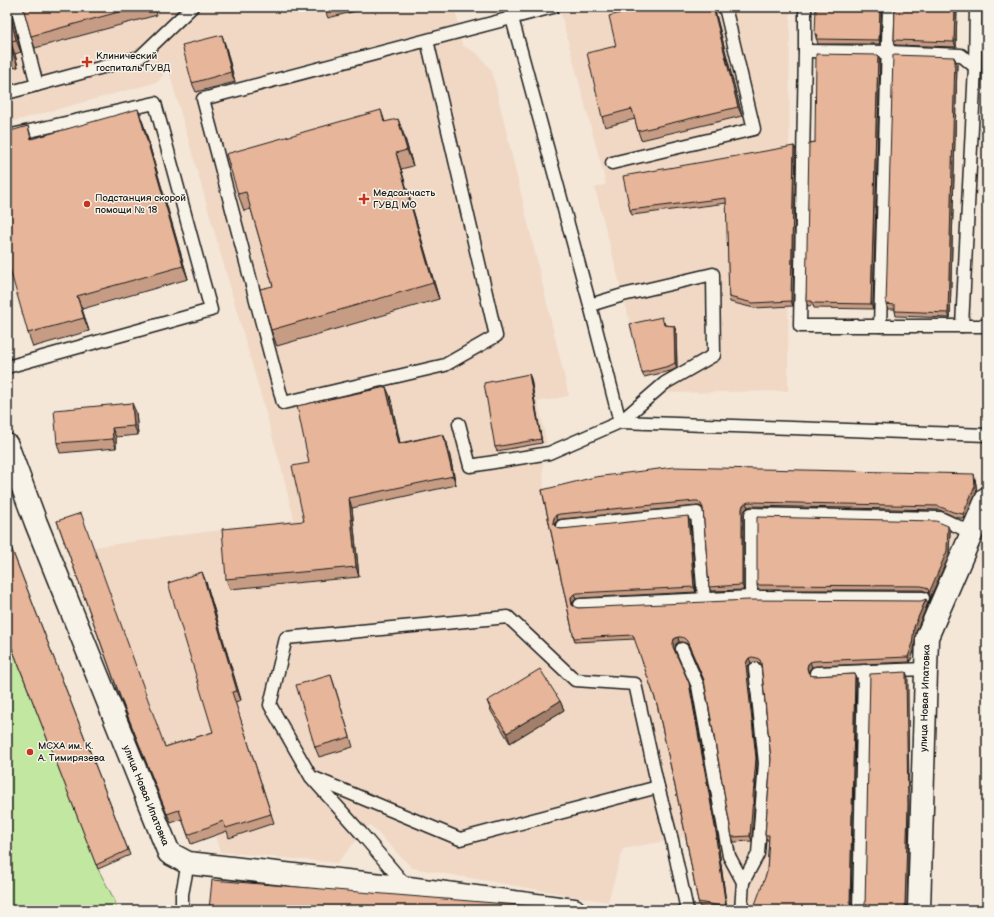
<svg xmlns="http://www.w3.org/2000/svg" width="994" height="917" font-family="'Balsamiq Sans',sans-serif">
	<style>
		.built { fill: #f0d8c5 }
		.green { fill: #c2e7a1; stroke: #6f825e }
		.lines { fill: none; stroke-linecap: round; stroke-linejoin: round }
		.lane-casing { stroke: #1c1c1c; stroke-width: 15 }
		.street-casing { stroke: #1c1c1c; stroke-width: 25 }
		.lane { stroke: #f7f3e8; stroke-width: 12 }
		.street { stroke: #f7f3e8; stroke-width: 22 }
		.wall { fill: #c79c84; stroke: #1c1c1c }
		.shaded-wall { fill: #a27f6b; stroke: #1c1c1c }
		.building { fill: #e7b599; stroke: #1c1c1c }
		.poi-dot { fill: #c8321e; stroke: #f7f3e8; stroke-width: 1.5 }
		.labels { text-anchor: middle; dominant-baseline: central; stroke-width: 3; stroke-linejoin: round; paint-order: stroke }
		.poi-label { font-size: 10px; fill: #1c1c1c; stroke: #f7f3e8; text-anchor: start }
		.street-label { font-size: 10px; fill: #1c1c1c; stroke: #f7f3e8 }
	</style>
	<rect width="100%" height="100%" fill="#f4e7d8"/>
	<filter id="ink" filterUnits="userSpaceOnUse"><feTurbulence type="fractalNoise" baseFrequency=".025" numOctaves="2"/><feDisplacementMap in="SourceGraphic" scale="8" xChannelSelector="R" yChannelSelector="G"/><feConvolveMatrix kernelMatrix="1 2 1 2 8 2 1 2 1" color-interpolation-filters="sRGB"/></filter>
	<g filter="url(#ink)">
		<g class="built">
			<path d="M 7,7 L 455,7 L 462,45 L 478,54 L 492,71 L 569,396 L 538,402 L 547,444 L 542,444 L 544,494 L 676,472 L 975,479 L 977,491 L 948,564 L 936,589 L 912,657 L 908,682 L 910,910 L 719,910 L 687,837 L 623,849 L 608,902 L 412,868 L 370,825 L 337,863 L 220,852 L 211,824 L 186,805 L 93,547 L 294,520 L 281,467 L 168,68 L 158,82 L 7,123 Z"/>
			<path d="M 559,7 L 790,7 L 788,391 L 669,393 L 660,374 L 644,377 L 595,188 L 606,184 Z"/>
		</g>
		<path class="green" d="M 7,635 L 98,869 L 114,899 L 117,910 L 7,910 Z"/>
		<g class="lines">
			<g class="lane-casing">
				<g id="lane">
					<path d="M 17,7 L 37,85"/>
					<path d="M 509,7 L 590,305 L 620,422 L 987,435"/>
					<path d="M 805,7 L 805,51 L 800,326 L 987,326"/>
					<path d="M 427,40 L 496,336 L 445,365 L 283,403 L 203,99 L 553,7"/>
					<path d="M 805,51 L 888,52 L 961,55 L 975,67"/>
					<path d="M 7,93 L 140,57 L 192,7"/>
					<path d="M 7,136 L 155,103 L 211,310 L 7,367"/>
					<path d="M 612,163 L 754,129 L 725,7"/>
					<path d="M 880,326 L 889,7"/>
					<path d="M 962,326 L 975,67 L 976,7"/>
					<path d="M 459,424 L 470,466 L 549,453 L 620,422 L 665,383 L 714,355 L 713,274 L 623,295 L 590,305"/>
					<path d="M 562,526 L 697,513 L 704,599"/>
					<path d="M 751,597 L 751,514 L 940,518 L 972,533"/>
					<path d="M 580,605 L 751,597 L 923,598"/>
					<path d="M 682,649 L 698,686 L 729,856 L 743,882"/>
					<path d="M 816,673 L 926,669"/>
					<path d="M 314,778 L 460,839 L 658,787"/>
					<path d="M 407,887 L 361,833 L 311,777 L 270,705 L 286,638 L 508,617 L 575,680 L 635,684 L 658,787 L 672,840 L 687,910"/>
					<path d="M 182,910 L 182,894 L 188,863"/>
					<path d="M 741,910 L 743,882 L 758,854 L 765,763 L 755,669"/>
					<path d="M 859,910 L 864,671"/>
				</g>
			</g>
			<g class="street-casing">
				<g id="street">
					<path id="s1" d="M 7,445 L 36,523 L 169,853 L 188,863 L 408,888 L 574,910"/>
					<path id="s2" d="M 919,910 L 927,637 L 987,498"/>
				</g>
			</g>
			<use href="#lane" class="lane"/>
			<use href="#street" class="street"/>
		</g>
		<g class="wall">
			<path d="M 7,7 L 10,8 L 21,52 L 15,54 L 18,67 L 7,69 Z"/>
			<path d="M 23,7 L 155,7 L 157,15 L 35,48 L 31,36 Z"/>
			<path d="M 324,7 L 372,7 L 328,18 Z"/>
			<path d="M 645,7 L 714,7 L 742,116 L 641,140 L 638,131 L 635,119 L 605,127 L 602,117 L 616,46 Z"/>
			<path d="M 882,7 L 880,44 L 818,44 L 815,34 Z"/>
			<path d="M 895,7 L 957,7 L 956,47 L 895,45 L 894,40 Z"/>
			<path d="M 225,44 L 235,82 L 196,92 L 192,83 Z"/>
			<path d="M 878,55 L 880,59 L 873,309 L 814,308 L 813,305 L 808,306 L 806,301 L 815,142 Z"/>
			<path d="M 954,59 L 955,59 L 957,64 L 950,318 L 896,316 L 895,311 L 895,309 L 888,309 L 886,304 Z"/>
			<path d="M 381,110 L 385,122 L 404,135 L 413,166 L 401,169 L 439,299 L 277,346 L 271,330 L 273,286 L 251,209 L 244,211 L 238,194 Z"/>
			<path d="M 143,123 L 188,279 L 82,309 L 89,331 L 33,347 L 28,333 L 28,126 L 32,139 Z"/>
			<path d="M 794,146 L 796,150 L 793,306 L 754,308 L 730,302 L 729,297 L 727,203 L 632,215 L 630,210 Z"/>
			<path d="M 664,322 L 665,325 L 674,326 L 676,331 L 677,368 L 671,371 L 644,377 L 642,373 Z"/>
			<path d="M 529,374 L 531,379 L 542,443 L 497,451 L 495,447 Z"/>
			<path d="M 390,396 L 400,443 L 443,434 L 447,443 L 456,485 L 352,508 L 359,577 L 230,589 L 226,579 L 304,521 L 309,463 Z"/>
			<path d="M 136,412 L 138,435 L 116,437 L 116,448 L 60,453 L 57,443 Z"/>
			<path d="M 975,479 L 977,491 L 965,519 L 955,517 L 940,510 L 751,506 L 748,507 L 745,510 L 744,514 L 744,590 L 711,591 L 709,587 L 703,508 L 700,506 L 696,506 L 561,519 L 558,520 L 555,523 L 555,526 L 557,528 L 561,529 L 690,521 L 696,592 L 580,598 L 576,599 L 573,602 L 573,605 L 575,607 L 578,608 L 928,603 L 916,632 L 914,651 L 910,662 L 816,666 L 812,667 L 810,669 L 809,673 L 810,675 L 814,676 L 855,674 L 856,679 L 767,872 L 769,840 L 767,840 L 765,835 L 771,759 L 761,664 L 758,662 L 754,662 L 751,663 L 748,666 L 748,669 L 757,763 L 752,841 L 734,842 L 732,837 L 704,681 L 689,646 L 686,643 L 682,642 L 679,642 L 676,644 L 675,648 L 675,651 L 691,688 L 719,842 L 718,842 L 727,910 L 719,910 L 700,907 L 698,902 L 685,832 L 657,704 L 635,639 L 575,642 L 574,638 L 542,490 Z"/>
			<path d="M 57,521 L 165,747 L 213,732 L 206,582 L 241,700 L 235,702 L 274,823 L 229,838 L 227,831 L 191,844 L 182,819 L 171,823 L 124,708 Z"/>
			<path d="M 950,531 L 949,556 L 930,598 L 929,594 L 927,592 L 923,590 L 758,590 L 757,585 Z"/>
			<path d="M 7,537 L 130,855 L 98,869 L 7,635 Z"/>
			<path d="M 331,675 L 334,684 L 353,747 L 319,757 L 315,747 Z"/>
			<path d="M 487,701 L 560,701 L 564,710 L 510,743 L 491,711 Z"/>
		</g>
		<g class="shaded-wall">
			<path d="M 8,7 L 10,7 L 21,52 L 16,40 Z"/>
			<path d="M 713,7 L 714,7 L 742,116 L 738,107 Z"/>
			<path d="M 880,7 L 882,7 L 880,44 L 879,40 Z"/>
			<path d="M 955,7 L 957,7 L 956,47 L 954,42 Z"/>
			<path d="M 222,35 L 225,44 L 235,82 L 231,72 Z"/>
			<path d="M 10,41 L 15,54 L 18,67 L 13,54 Z"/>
			<path d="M 878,55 L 880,59 L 873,309 L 871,304 Z"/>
			<path d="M 954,57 L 957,64 L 950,318 L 948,313 Z"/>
			<path d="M 138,109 L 143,123 L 188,279 L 183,266 Z"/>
			<path d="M 398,119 L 404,135 L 413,166 L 407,150 Z"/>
			<path d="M 794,146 L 796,150 L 793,306 L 791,301 Z"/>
			<path d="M 396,153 L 401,169 L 439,299 L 433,283 Z"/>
			<path d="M 77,296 L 82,309 L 89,331 L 84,318 Z"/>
			<path d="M 674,326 L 676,331 L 677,368 L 675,363 Z"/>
			<path d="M 529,374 L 531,379 L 542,443 L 541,439 Z"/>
			<path d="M 386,387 L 390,396 L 402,453 L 399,444 Z"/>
			<path d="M 132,403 L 136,412 L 138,435 L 134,426 Z"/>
			<path d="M 112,428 L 116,437 L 116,448 L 113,439 Z"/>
			<path d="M 443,434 L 447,443 L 456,485 L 453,476 Z"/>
			<path d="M 974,474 L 975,479 L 977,491 L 965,519 L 963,514 Z"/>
			<path d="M 349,498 L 352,508 L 359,577 L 356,567 Z"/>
			<path d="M 746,503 L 748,507 L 745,510 L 744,514 L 744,590 L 742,585 L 742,509 L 743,505 Z"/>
			<path d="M 556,515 L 558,520 L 555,523 L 555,526 L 553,522 L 554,518 Z"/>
			<path d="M 688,516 L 690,521 L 696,592 L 694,587 Z"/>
			<path d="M 948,526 L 950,531 L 949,556 L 930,598 L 929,593 Z"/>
			<path d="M 202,572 L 206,582 L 241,700 L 237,691 Z"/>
			<path d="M 574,594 L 576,599 L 573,602 L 573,605 L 571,600 L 571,597 Z"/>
			<path d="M 926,599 L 928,603 L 916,632 L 914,651 L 910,662 L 908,657 L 914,627 Z"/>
			<path d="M 678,637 L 679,642 L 676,644 L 675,648 L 675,652 L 673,647 L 673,643 L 674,639 Z"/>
			<path d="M 749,658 L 751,663 L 748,666 L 748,669 L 757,763 L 752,841 L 750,836 L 746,665 L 747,661 Z"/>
			<path d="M 810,662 L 812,667 L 810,669 L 809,673 L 807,668 L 808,664 Z"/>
			<path d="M 906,672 L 908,677 L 909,810 L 907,910 L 906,910 L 905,905 Z"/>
			<path d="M 855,674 L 856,679 L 851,910 L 850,905 Z"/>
			<path d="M 689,683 L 691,688 L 719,842 L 717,838 Z"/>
			<path d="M 560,701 L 564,710 L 510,743 L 507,733 Z"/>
			<path d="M 716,838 L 718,842 L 727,910 L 726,907 Z"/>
		</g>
		<g class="building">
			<path d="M 7,7 L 8,7 L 16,40 L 10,41 L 13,54 L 7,56 Z"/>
			<path d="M 23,7 L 137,7 L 31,36 Z"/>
			<path d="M 324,7 L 333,7 L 325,9 Z"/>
			<path d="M 645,7 L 713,7 L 738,107 L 638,131 L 632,109 L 602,117 L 587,53 L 616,46 L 609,16 Z"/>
			<path d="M 816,7 L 880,7 L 879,40 L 816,39 L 817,35 L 815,34 Z"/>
			<path d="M 895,7 L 955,7 L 954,42 L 894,40 Z"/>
			<path d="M 222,35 L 231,72 L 192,83 L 182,45 Z"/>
			<path d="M 816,54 L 878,55 L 871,304 L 812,303 L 812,301 L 806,301 L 809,143 L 815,142 Z"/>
			<path d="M 893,55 L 954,57 L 954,59 L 955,59 L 948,313 L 895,311 L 895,305 L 886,304 Z"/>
			<path d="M 138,109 L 183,266 L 77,296 L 84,318 L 28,333 L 7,259 L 7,132 L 28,126 L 31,139 Z"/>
			<path d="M 381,110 L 384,122 L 398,119 L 407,150 L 396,153 L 433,283 L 271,330 L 260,289 L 273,286 L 246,192 L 238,194 L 226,154 Z"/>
			<path d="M 794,146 L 791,301 L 753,303 L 729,297 L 726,198 L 630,210 L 623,176 Z"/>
			<path d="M 662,317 L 664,325 L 674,326 L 675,363 L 669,366 L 642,373 L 630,324 Z"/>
			<path d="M 529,374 L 541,439 L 495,447 L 484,383 Z"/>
			<path d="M 386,387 L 399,444 L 443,434 L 453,476 L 349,498 L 356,567 L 226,579 L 222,529 L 304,521 L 292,466 L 309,463 L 297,406 Z"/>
			<path d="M 132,403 L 134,426 L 112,428 L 113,439 L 57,443 L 54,410 Z"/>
			<path d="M 674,467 L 974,474 L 975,486 L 963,514 L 953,512 L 938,506 L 749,502 L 746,503 L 743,505 L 742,509 L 742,585 L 709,587 L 703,508 L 701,504 L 698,501 L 695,501 L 560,514 L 556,515 L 554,518 L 553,522 L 554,525 L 557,528 L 561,529 L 688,516 L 694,587 L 578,593 L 574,594 L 571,597 L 571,600 L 572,605 L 575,607 L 578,608 L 749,600 L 921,601 L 926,599 L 914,627 L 912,646 L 908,657 L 814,661 L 810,662 L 808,664 L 807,668 L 808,672 L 810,675 L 814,676 L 855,674 L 850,905 L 851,909 L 852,910 L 753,910 L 767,872 L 769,835 L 765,835 L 771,759 L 761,663 L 760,660 L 757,658 L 752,657 L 749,658 L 747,661 L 746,665 L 756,758 L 750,836 L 732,837 L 704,680 L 687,641 L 684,638 L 681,637 L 678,637 L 674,639 L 673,643 L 673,647 L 689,683 L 717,838 L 716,838 L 726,907 L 698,902 L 685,832 L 657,704 L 633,635 L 574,638 L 542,490 L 595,477 Z"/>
			<path d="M 81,513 L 165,747 L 213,732 L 168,583 L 202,572 L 237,691 L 232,692 L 271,814 L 226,828 L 223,821 L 188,835 L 179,810 L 167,814 L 121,699 L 57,521 Z"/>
			<path d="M 757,517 L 936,521 L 948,526 L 947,551 L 929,593 L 928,589 L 925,587 L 921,586 L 757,585 Z"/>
			<path d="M 7,537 L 128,850 L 96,865 L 7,635 Z"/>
			<path d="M 540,669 L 560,701 L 507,733 L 487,701 Z"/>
			<path d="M 906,672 L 908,805 L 905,905 L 906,910 L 863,910 L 864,909 L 865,905 L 870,674 Z"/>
			<path d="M 331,675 L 350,737 L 315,747 L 296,685 Z"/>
			<path d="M 212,880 L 580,910 L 209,910 Z"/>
		</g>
	</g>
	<g class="poi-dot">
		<path d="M85 56h4v4h4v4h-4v4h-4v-4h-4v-4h4z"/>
		<path d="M362 193h4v4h4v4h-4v4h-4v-4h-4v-4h4z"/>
		<circle cx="87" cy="204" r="4"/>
		<circle cx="30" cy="752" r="4"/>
	</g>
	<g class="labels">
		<g class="poi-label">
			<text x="96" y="56">Клинический<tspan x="96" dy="12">госпиталь ГУВД</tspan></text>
			<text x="373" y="193">Медсанчасть<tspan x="373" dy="12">ГУВД МО</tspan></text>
			<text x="95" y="198">Подстанция скорой<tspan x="95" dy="12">помощи № 18</tspan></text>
			<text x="38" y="746">МСХА им. К.<tspan x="38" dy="12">А. Тимирязева</tspan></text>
		</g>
		<g class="street-label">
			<text stroke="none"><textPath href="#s2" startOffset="212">улица Новая Ипатовка</textPath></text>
			<text stroke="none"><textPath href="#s1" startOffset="377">улица Новая Ипатовка</textPath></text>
		</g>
	</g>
	<rect width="994" height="917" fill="none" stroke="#f7f3e8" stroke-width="24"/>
	<rect x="12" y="12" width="970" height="893" fill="none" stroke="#1c1c1c" stroke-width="1.5" filter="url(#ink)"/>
</svg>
